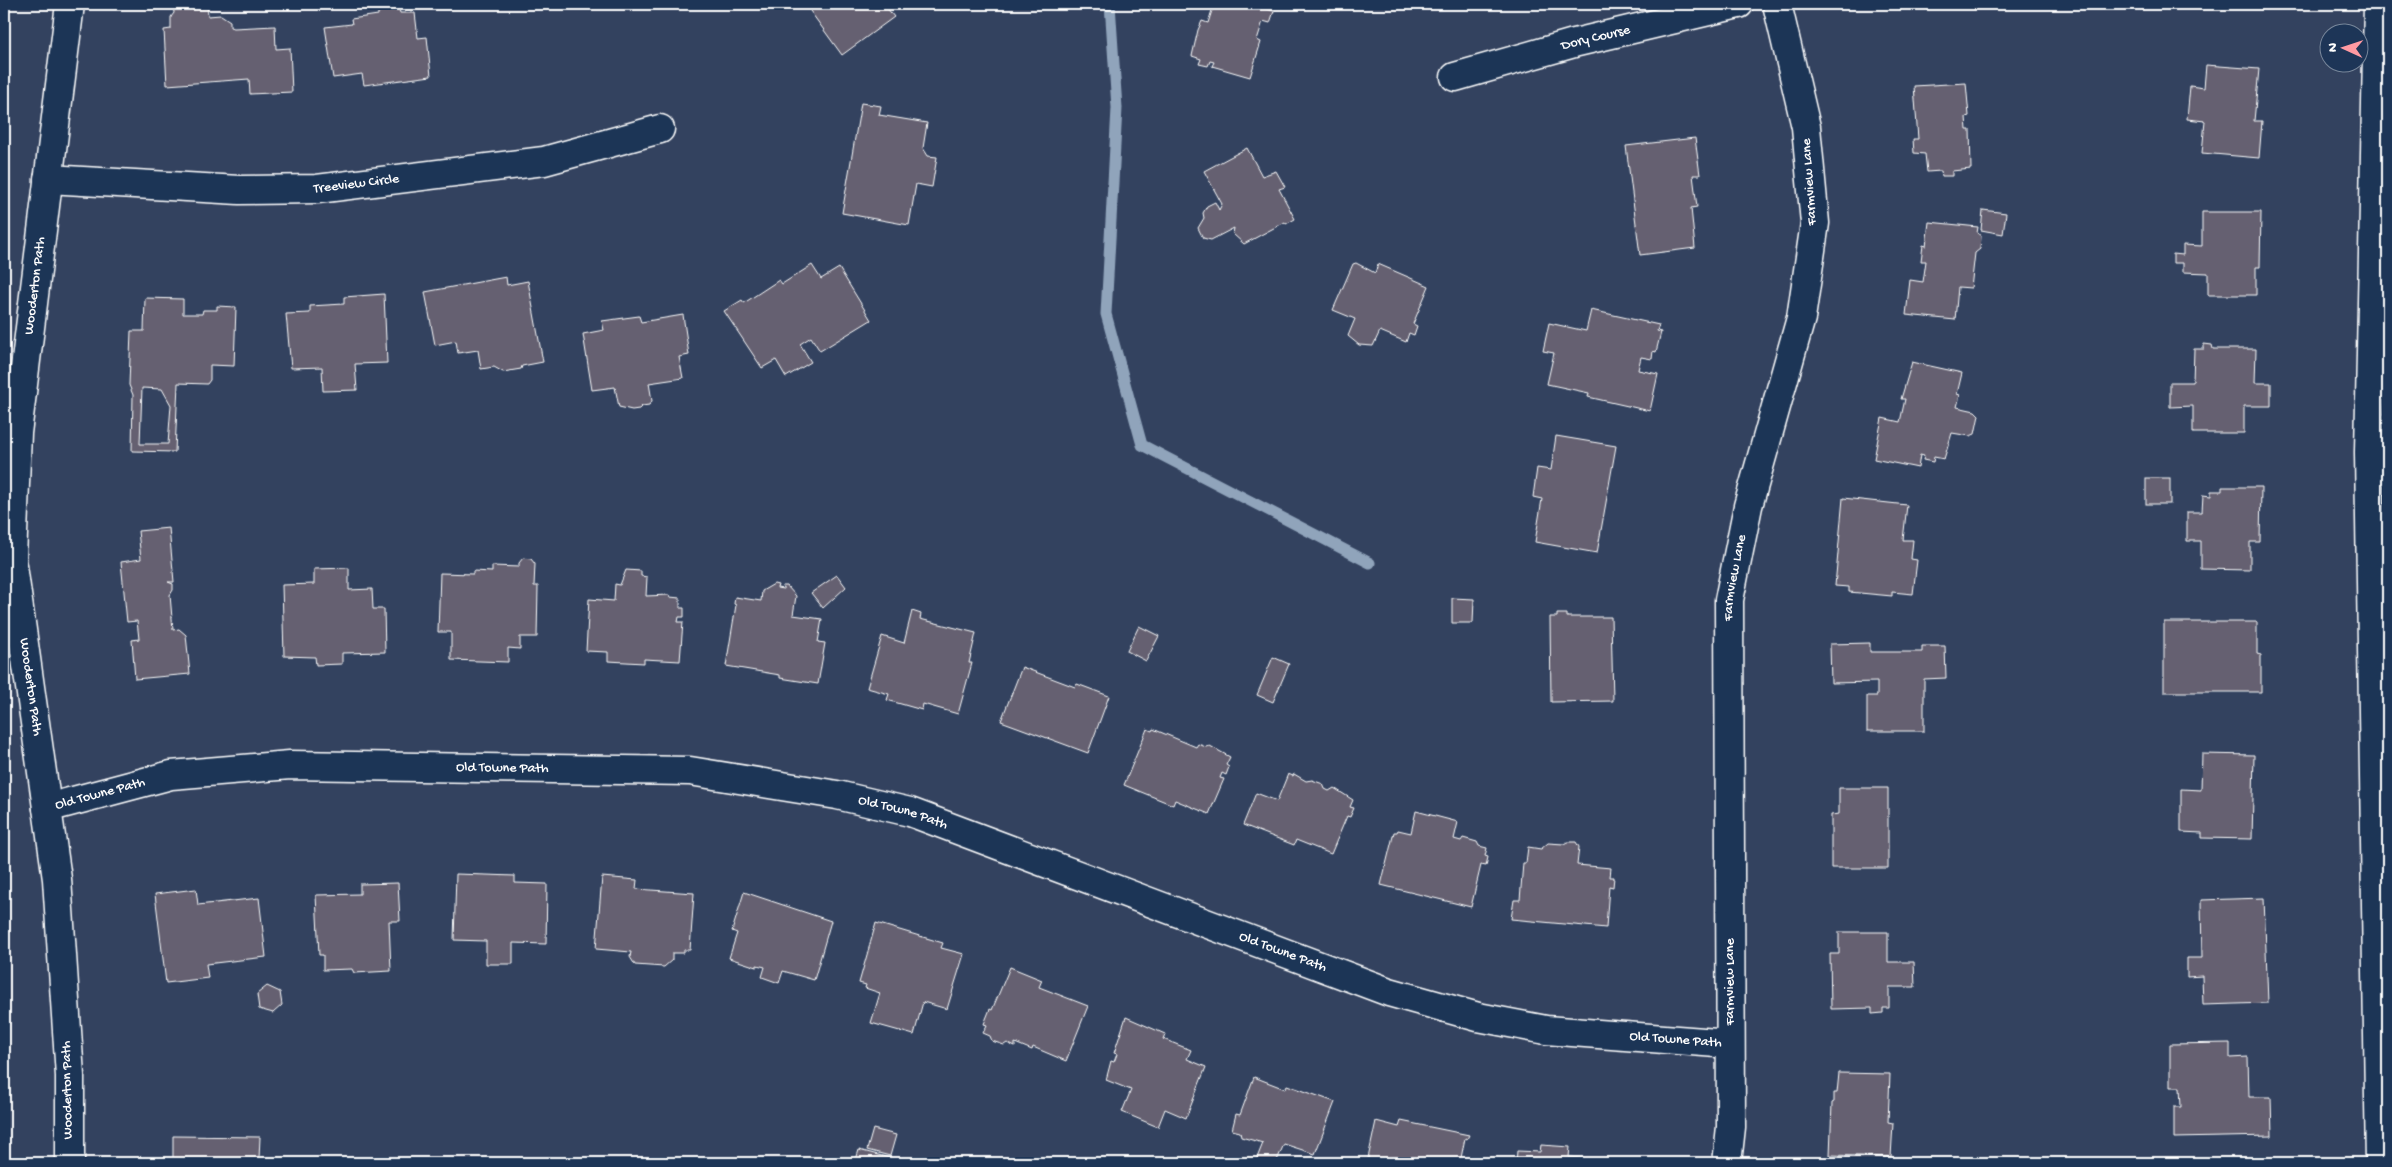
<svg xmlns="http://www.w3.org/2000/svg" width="2392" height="1167" font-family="'Gochi Hand',sans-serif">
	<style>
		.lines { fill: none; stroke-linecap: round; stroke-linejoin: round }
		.stream { stroke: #90a4bb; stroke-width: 11 }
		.building { fill: #656171; stroke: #fff; fill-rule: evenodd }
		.street-casing { stroke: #fff; stroke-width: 31 }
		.street { stroke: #1d3557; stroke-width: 28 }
		.labels { text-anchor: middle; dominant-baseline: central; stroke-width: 4; stroke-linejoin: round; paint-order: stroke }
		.street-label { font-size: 14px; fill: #fff; stroke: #1d3557 }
	</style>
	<rect width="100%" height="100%" fill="#33425f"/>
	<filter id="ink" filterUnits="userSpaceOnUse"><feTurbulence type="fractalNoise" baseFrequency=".02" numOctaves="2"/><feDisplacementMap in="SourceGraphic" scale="10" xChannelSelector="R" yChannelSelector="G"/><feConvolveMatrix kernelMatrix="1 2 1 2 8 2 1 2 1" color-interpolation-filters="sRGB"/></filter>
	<g filter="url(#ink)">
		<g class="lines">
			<path class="stream" d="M 1110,4 L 1117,108 L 1106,314 L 1142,445 L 1370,563"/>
		</g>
		<g class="building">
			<path d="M 173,4 L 207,4 L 208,16 L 221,15 L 230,21 L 230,27 L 234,28 L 275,26 L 276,49 L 290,48 L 292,92 L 250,94 L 249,79 L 167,85 L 164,30 L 171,29 L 171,17 L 174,13 Z"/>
			<path d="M 805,4 L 884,4 L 894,17 L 842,55 Z"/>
			<path d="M 1214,4 L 1268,4 L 1267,9 L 1274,11 L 1270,23 L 1263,21 L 1257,40 L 1261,42 L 1250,77 L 1212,66 L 1214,62 L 1210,61 L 1208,66 L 1199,64 L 1201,59 L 1192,56 L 1198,30 L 1202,21 L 1208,23 Z"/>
			<path d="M 399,9 L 400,13 L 415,13 L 418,38 L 427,37 L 431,76 L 364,85 L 362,74 L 333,78 L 325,27 L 352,24 L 351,19 L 378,15 L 378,12 Z"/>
			<path d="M 2206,65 L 2259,69 L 2254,121 L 2262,121 L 2259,158 L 2202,153 L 2205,121 L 2187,119 L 2190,86 L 2204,88 Z"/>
			<path d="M 1966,83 L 1969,116 L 1966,117 L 1967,130 L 1970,130 L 1971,169 L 1952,171 L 1952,176 L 1942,176 L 1941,171 L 1927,172 L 1925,154 L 1914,153 L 1913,139 L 1918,139 L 1914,86 Z"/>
			<path d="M 861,103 L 881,106 L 879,115 L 927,123 L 923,148 L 928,156 L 937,157 L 932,187 L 916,184 L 909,225 L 842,213 Z"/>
			<path d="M 1695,138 L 1700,175 L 1693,175 L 1697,207 L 1691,208 L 1695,248 L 1640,255 L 1626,146 Z"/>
			<path d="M 1247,148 L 1262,176 L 1276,171 L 1285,187 L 1279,189 L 1295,219 L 1286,224 L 1285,222 L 1244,244 L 1233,234 L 1234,228 L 1211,240 L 1203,238 L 1198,228 L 1204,218 L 1203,213 L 1207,206 L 1215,202 L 1219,210 L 1222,204 L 1204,171 Z"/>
			<path d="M 1983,210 L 2006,213 L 2003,234 L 1981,230 Z"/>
			<path d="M 2202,212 L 2261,212 L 2260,267 L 2256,267 L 2256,295 L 2208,295 L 2208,273 L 2183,272 L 2183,263 L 2173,263 L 2173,254 L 2183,255 L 2183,245 L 2202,246 Z"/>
			<path d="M 1929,222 L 1978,227 L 1977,233 L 1981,236 L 1980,249 L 1975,253 L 1971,288 L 1958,287 L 1955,320 L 1906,315 L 1910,280 L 1923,282 L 1926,261 L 1921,261 L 1923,245 L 1926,246 Z"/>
			<path d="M 1356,263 L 1375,273 L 1378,264 L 1429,286 L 1413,324 L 1417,326 L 1414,335 L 1409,333 L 1406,342 L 1380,331 L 1373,346 L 1359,345 L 1348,336 L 1355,319 L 1333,310 L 1353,264 Z"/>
			<path d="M 812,265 L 821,279 L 839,268 L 871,320 L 820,351 L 811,337 L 800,344 L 811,362 L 786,377 L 776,360 L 762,368 L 724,311 L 742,300 L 744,303 L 779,280 L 782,284 Z"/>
			<path d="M 506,277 L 507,285 L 528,281 L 543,362 L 522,366 L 521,369 L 503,372 L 494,367 L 481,369 L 478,350 L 458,353 L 456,341 L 435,345 L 425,292 Z"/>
			<path d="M 384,294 L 387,363 L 355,364 L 357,390 L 323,391 L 322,367 L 291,368 L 286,314 L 310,313 L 310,306 L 344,304 L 344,297 Z"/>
			<path d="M 145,298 L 183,299 L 183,314 L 202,314 L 203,310 L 217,310 L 217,306 L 236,307 L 234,366 L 210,365 L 210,380 L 207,384 L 178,383 L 175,452 L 132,451 L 133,395 L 129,385 L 131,331 L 144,331 ZM 142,388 L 162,389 L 171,405 L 168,444 L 140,444 Z"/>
			<path d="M 1591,310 L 1659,325 L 1657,331 L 1661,332 L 1656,352 L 1653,351 L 1652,359 L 1641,357 L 1638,370 L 1658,374 L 1650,411 L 1588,397 L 1589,393 L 1547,384 L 1554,353 L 1543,351 L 1549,323 L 1586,331 Z"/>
			<path d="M 683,315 L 689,355 L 679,357 L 683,378 L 649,383 L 652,401 L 649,405 L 642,406 L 639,409 L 632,410 L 619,407 L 615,387 L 592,390 L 583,334 L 604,330 L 602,321 L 639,316 L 641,322 Z"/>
			<path d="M 2204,344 L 2212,345 L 2213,349 L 2256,349 L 2255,383 L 2271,383 L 2271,406 L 2244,406 L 2244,433 L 2193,433 L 2193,406 L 2170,407 L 2170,382 L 2193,382 L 2194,349 L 2204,349 Z"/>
			<path d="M 1912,362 L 1962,373 L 1957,394 L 1960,395 L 1957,407 L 1975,411 L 1979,415 L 1975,434 L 1970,436 L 1952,433 L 1944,459 L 1934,457 L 1933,462 L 1923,460 L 1924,456 L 1920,455 L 1918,468 L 1874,459 L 1882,418 L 1900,422 L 1905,399 L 1901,399 Z"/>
			<path d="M 1556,436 L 1616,446 L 1597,553 L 1535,542 L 1542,499 L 1533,497 L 1537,468 L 1551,470 Z"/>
			<rect x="2146" y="478" width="24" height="26"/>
			<path d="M 2222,487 L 2261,487 L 2260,542 L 2250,542 L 2250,570 L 2201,569 L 2201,541 L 2187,541 L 2187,512 L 2202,512 L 2203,495 L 2211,496 L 2211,491 L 2222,491 Z"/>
			<path d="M 1843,498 L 1907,505 L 1903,540 L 1913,540 L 1911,559 L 1917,560 L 1913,594 L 1892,592 L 1892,596 L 1849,592 L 1849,587 L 1835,586 Z"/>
			<path d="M 169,528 L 174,582 L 168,582 L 173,584 L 173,590 L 170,595 L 173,630 L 179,629 L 186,635 L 190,674 L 135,679 L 132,640 L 139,639 L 137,621 L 127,622 L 121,562 L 141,559 L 138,531 Z"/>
			<path d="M 523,558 L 531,559 L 535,564 L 534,586 L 538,586 L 537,637 L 520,637 L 520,649 L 508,648 L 508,662 L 451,660 L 451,632 L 438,632 L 440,573 L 473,574 L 473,571 L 492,572 L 492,566 L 519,567 L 519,563 Z"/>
			<path d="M 349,568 L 349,590 L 372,589 L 373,609 L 384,609 L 385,652 L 342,653 L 342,664 L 316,665 L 315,657 L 284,656 L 282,585 L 314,584 L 314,569 Z"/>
			<path d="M 626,570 L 641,571 L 641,576 L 647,577 L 646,596 L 669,595 L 670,597 L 680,598 L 680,608 L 684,608 L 684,617 L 679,617 L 678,622 L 683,622 L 680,661 L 644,659 L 644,663 L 608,661 L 608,652 L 586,651 L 589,599 L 614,601 L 615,584 L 620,585 Z"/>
			<path d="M 837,575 L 846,587 L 823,608 L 811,593 Z"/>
			<path d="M 774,584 L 778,585 L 777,588 L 783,589 L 783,586 L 787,586 L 796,596 L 793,615 L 822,619 L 818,642 L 825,643 L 818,684 L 780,678 L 780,675 L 726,666 L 736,605 L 734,604 L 735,597 L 761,601 L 762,591 Z"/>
			<path d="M 1452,598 L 1474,599 L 1473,623 L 1452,623 Z"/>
			<path d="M 912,611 L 921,614 L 920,619 L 976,633 L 969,663 L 972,663 L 958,714 L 923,704 L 922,710 L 887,700 L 889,694 L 867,688 L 882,636 L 904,643 Z"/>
			<path d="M 1557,614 L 1567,614 L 1567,617 L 1611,617 L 1613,701 L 1551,702 L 1550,617 L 1557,617 Z"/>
			<path d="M 2164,622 L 2257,622 L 2257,654 L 2261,655 L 2261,692 L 2164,692 Z"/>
			<path d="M 1139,626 L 1159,636 L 1146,661 L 1127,651 Z"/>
			<path d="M 1870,643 L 1870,652 L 1922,652 L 1922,646 L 1945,646 L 1946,678 L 1924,679 L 1924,731 L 1867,731 L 1867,696 L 1877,696 L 1877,682 L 1831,683 L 1830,644 Z"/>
			<path d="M 1273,657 L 1289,664 L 1273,702 L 1257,695 Z"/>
			<path d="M 1022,667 L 1075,687 L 1077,684 L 1109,696 L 1088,753 L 1001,721 Z"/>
			<path d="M 1147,729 L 1152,731 L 1153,729 L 1196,747 L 1198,744 L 1206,747 L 1210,746 L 1230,757 L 1226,765 L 1229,767 L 1226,775 L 1222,773 L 1220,778 L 1224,779 L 1209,814 L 1175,800 L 1173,805 L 1124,785 Z"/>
			<path d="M 2202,754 L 2254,755 L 2252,839 L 2202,838 L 2202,833 L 2181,832 L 2181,789 L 2201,790 Z"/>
			<path d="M 1288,774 L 1293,776 L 1294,774 L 1306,781 L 1312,780 L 1323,784 L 1325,789 L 1329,791 L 1334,788 L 1353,800 L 1350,807 L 1354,808 L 1350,817 L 1347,816 L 1331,854 L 1296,840 L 1294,845 L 1243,825 L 1256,793 L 1277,801 Z"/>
			<path d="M 1839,788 L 1888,788 L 1888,868 L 1831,868 L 1831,815 L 1839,814 Z"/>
			<path d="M 1416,811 L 1458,822 L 1454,839 L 1461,841 L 1463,838 L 1477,842 L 1479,846 L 1487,848 L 1485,856 L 1488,857 L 1486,866 L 1481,865 L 1471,907 L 1381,885 L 1394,832 L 1397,832 L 1398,830 L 1411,833 Z"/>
			<path d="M 1567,842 L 1576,842 L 1579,847 L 1577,865 L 1611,868 L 1610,877 L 1614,877 L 1613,887 L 1609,886 L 1606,928 L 1511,919 L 1514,900 L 1520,900 L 1523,863 L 1526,863 L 1528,847 L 1541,849 L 1548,843 L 1564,844 Z"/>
			<path d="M 456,874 L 515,876 L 515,883 L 547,884 L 546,944 L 513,943 L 513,964 L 486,964 L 486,941 L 454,940 Z"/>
			<path d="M 602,877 L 637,880 L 636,889 L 694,893 L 690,950 L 684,950 L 684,953 L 672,953 L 672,960 L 664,967 L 635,965 L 630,957 L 631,952 L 596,949 Z"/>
			<path d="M 398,883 L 400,921 L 389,921 L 391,971 L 354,973 L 352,969 L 323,970 L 323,955 L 319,955 L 316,895 L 360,894 L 360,884 Z"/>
			<path d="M 196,889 L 198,905 L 259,898 L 266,957 L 206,964 L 208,978 L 166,983 L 155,894 Z"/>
			<path d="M 744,892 L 831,921 L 814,980 L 783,971 L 779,983 L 762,977 L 765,967 L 757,965 L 757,967 L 729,958 L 737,933 L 732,931 Z"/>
			<path d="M 2264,898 L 2268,1003 L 2203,1005 L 2202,976 L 2187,977 L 2187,958 L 2202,958 L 2201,900 Z"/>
			<path d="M 876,923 L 943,943 L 941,948 L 964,954 L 947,1009 L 923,1002 L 914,1035 L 871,1023 L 880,993 L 865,988 L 866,985 L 859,983 Z"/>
			<path d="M 1839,932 L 1888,932 L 1888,962 L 1914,962 L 1915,987 L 1889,987 L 1889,1008 L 1883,1008 L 1883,1013 L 1872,1014 L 1872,1008 L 1831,1009 L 1830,954 L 1839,954 Z"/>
			<path d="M 1010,967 L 1042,980 L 1039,987 L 1088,1006 L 1066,1061 L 1033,1047 L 1032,1050 L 1015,1043 L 1015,1047 L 1007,1043 L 1004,1045 L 992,1041 L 990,1036 L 983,1033 L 987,1025 L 984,1024 L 990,1009 L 992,1010 Z"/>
			<path d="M 267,986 L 280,992 L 282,1005 L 273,1013 L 259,1009 L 257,994 Z"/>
			<path d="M 1126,1017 L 1165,1034 L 1163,1039 L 1191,1050 L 1187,1059 L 1206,1067 L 1186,1118 L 1165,1109 L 1158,1127 L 1122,1112 L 1131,1090 L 1106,1080 L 1111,1061 L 1114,1062 L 1117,1054 L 1114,1053 Z"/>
			<path d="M 2230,1043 L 2230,1058 L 2248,1057 L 2249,1097 L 2271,1097 L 2272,1136 L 2174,1138 L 2174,1107 L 2181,1107 L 2180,1087 L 2170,1087 L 2170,1044 Z"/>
			<path d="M 1839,1073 L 1890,1074 L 1888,1122 L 1893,1123 L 1891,1157 L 1830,1155 L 1832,1103 L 1834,1102 L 1834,1093 L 1837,1093 Z"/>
			<path d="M 1254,1077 L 1285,1089 L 1287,1085 L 1335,1102 L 1315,1154 L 1284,1144 L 1276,1163 L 1255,1163 L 1263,1143 L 1241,1137 L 1240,1132 L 1232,1130 L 1236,1114 L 1240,1115 Z"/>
			<path d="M 1376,1121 L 1399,1127 L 1401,1121 L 1469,1135 L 1467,1139 L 1465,1138 L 1460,1163 L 1367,1163 Z"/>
			<path d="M 873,1129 L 896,1135 L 890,1156 L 867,1150 Z"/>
			<path d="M 173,1136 L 260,1137 L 259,1159 L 264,1159 L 264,1163 L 173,1163 Z"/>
			<path d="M 1541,1145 L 1570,1147 L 1569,1157 L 1604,1160 L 1603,1163 L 1516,1163 L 1517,1151 L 1540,1152 Z"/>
			<path d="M 859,1150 L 897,1160 L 896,1163 L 855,1163 Z"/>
		</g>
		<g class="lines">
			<g class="street-casing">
				<g id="street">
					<path d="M 2378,4 L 2369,452 L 2380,1163"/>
					<path id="s1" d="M 1455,77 L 1574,43 L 1739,4"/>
					<path id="s2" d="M 48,179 L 239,190 L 317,189 L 544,161 L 660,129"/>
					<path id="s3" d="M 47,808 L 171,775 L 290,765 L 690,771 L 837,795 L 910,812 L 1389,992 L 1478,1017 L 1546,1030 L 1730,1044"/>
					<path id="s4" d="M 70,1163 L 70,1076 L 57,879 L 12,559 L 17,433 L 70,4"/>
					<path id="s5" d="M 1727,1163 L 1731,1127 L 1729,600 L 1748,506 L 1801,318 L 1815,223 L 1806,127 L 1777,4"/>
				</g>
			</g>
			<use href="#street" class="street"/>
		</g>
	</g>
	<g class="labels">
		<g class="street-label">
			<text stroke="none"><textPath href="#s1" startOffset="146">Dory Course</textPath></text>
			<text transform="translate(1810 182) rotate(-94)">Farmview Lane</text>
			<text stroke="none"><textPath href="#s2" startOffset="309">Treeview Circle</textPath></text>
			<text stroke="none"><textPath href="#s4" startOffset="882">Wooderton Path</textPath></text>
			<text stroke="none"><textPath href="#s5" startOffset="586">Farmview Lane</textPath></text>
			<text transform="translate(30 687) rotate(82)">Wooderton Path</text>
			<text stroke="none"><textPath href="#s3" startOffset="460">Old Towne Path</textPath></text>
			<text stroke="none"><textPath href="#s3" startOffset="55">Old Towne Path</textPath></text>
			<text stroke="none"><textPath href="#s3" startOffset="865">Old Towne Path</textPath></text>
			<text stroke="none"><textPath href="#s3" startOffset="1270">Old Towne Path</textPath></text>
			<text transform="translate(1730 982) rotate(-90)">Farmview Lane</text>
			<text stroke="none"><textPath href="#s3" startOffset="1675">Old Towne Path</textPath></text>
			<text transform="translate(68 1090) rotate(-91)">Wooderton Path</text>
		</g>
	</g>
	<rect width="2392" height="1167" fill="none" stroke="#1d3557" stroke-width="20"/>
	<rect x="10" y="10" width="2372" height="1147" fill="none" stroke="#fff" stroke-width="2" filter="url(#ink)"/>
	<g transform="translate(2344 48) rotate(273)"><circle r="24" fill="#1d3557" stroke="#77869a"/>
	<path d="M0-4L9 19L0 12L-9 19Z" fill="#ff9aa2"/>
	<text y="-8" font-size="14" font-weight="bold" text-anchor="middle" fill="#ffffff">N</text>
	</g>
</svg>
